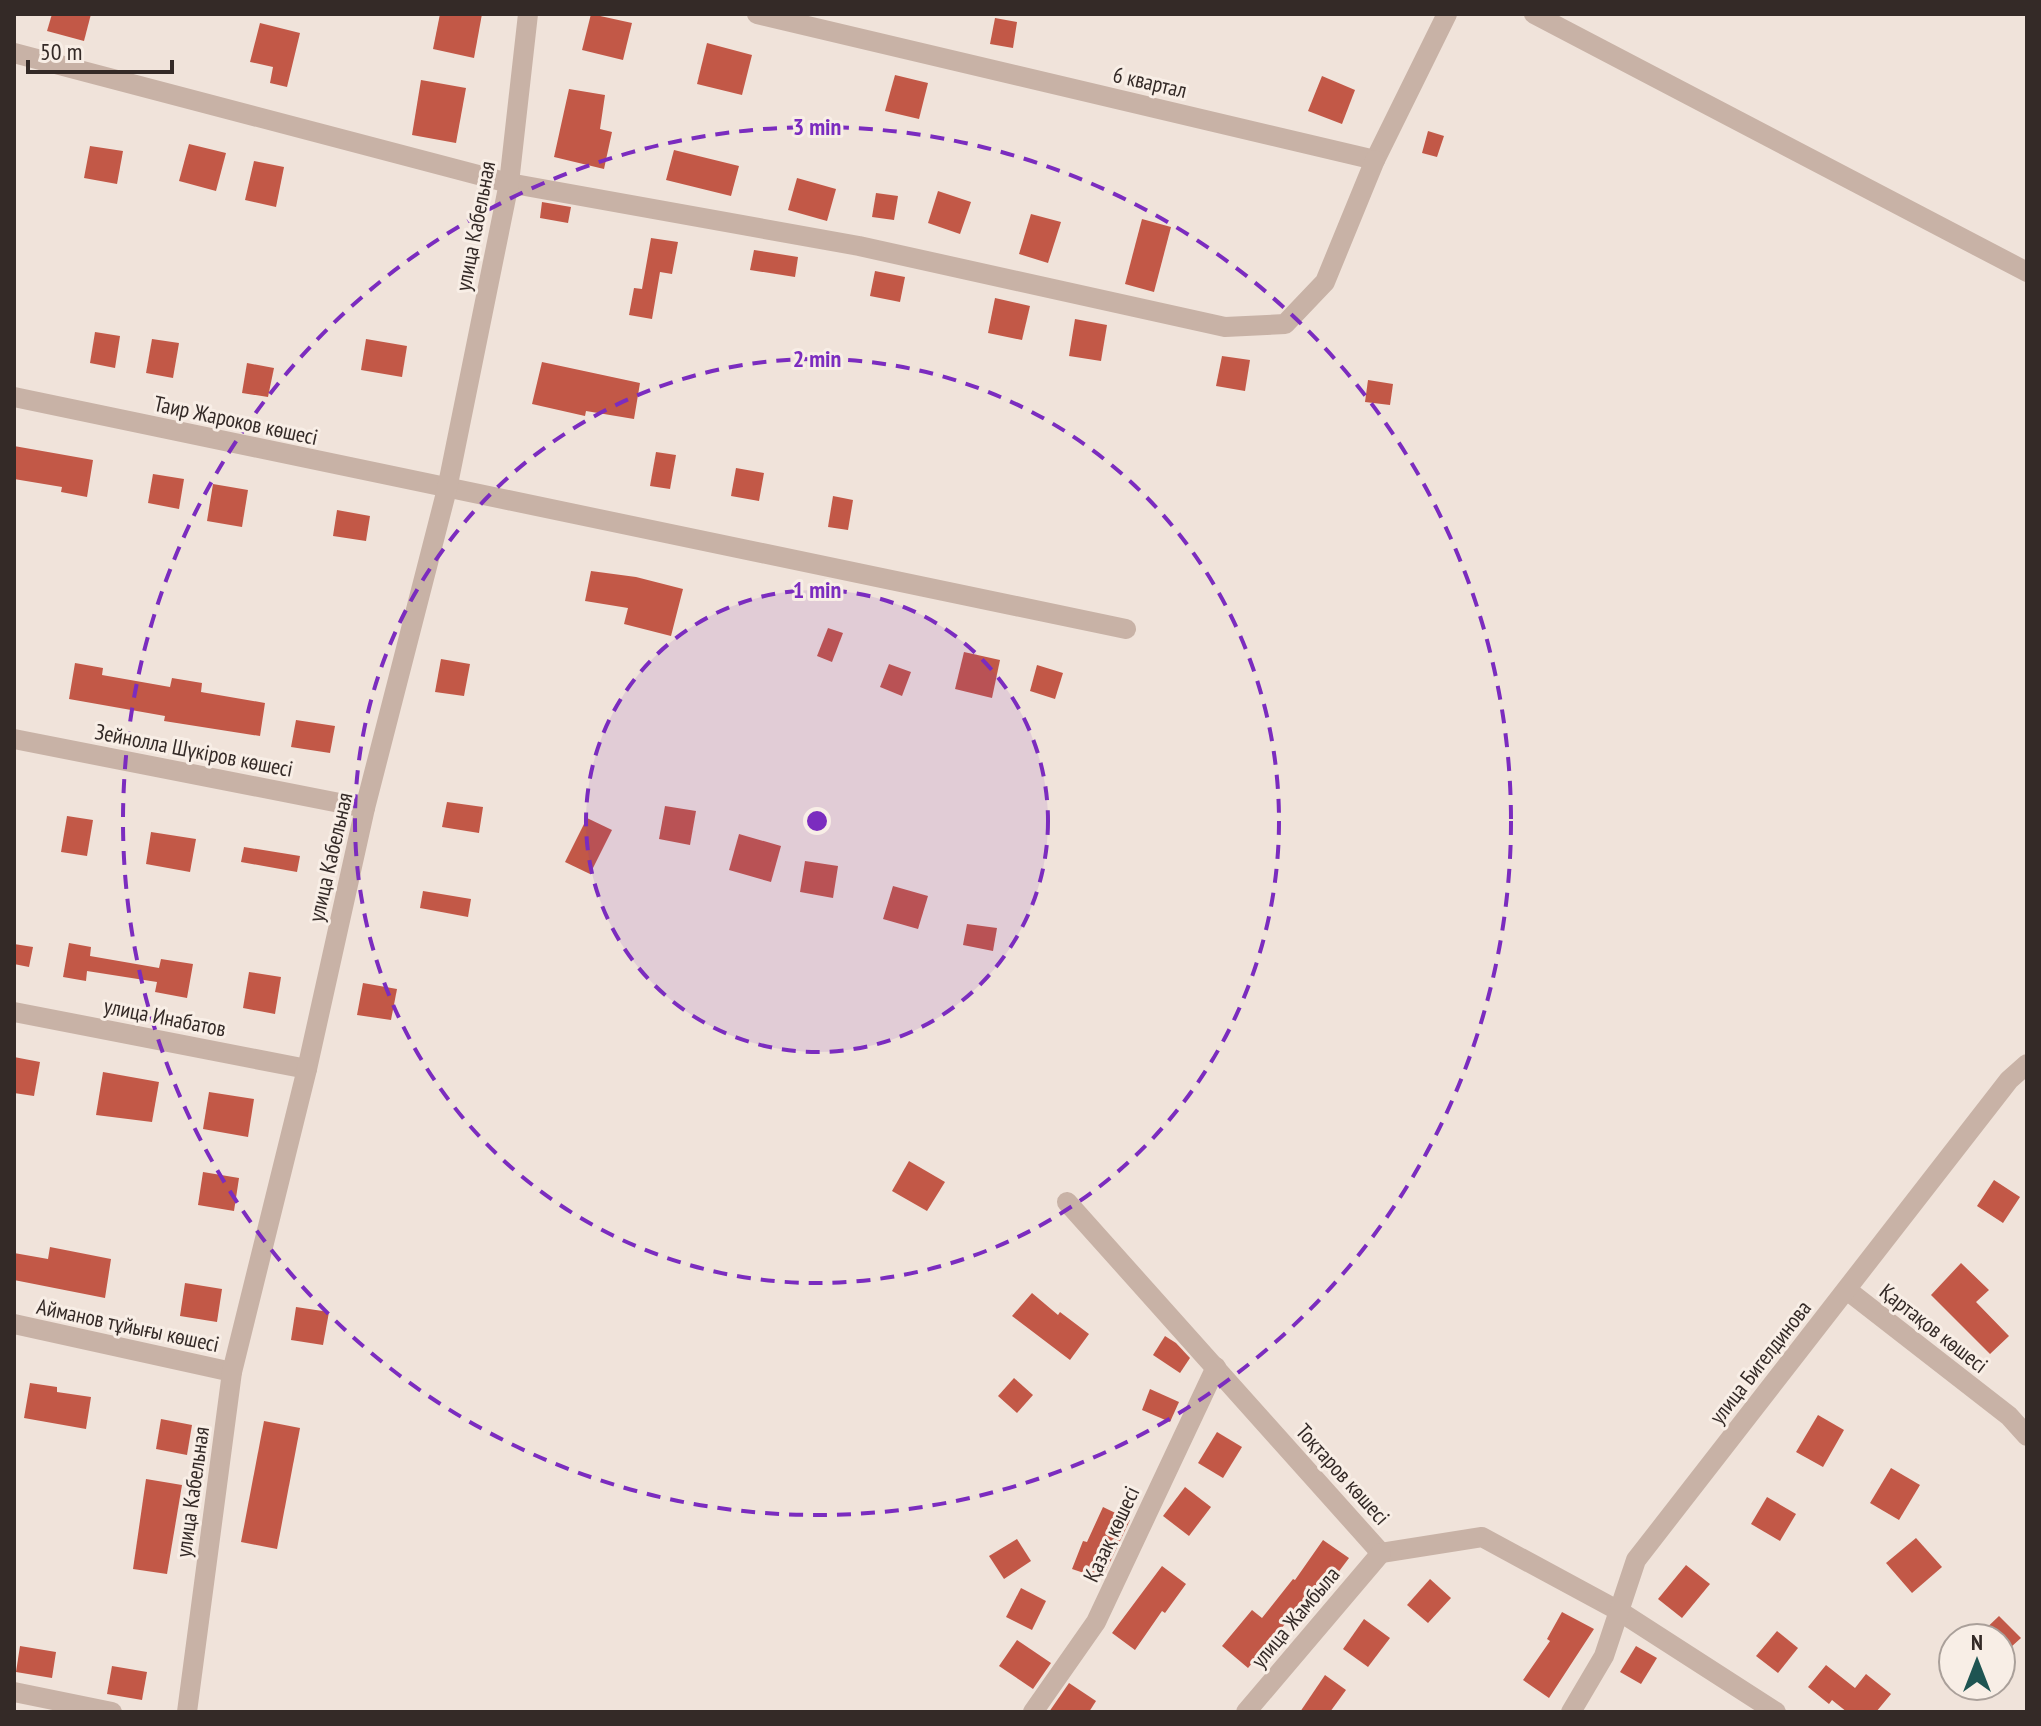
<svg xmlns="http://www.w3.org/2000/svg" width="2041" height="1726" font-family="'PT Sans Narrow',sans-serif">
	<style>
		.building { fill: #c25847 }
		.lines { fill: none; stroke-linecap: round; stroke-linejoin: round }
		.minor { stroke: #c8b2a6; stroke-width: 20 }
		.ring { fill: none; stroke: #7b2cbf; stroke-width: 4; stroke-dasharray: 14 10 }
		.labels { text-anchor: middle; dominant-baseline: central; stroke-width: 6; stroke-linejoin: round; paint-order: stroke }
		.street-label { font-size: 22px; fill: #342a27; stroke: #f8eee6 }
		.centre { fill: #7b2cbf; stroke: #f8eee6; stroke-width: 4 }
		.ring-label { font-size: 24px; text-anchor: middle; font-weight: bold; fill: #7b2cbf; stroke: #f8eee6; stroke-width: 6; stroke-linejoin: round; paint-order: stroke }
	</style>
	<rect width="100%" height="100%" fill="#f0e3da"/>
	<g class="building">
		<path d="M 52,14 L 91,14 L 84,41 L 47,31 Z"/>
		<path d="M 440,14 L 482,14 L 474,58 L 433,49 Z"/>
		<path d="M 591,14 L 632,23 L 623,60 L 582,50 Z"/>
		<path d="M 995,18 L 1017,22 L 1013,48 L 990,44 Z"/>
		<path d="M 260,23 L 300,33 L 287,87 L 270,83 L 273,67 L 250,62 Z"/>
		<path d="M 707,43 L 752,55 L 742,95 L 697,84 Z"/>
		<path d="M 895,75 L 928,83 L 919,119 L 885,111 Z"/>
		<path d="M 1322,76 L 1355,90 L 1342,124 L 1308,111 Z"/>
		<path d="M 421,80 L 466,88 L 456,143 L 412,135 Z"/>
		<path d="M 569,89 L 605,95 L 600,129 L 612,132 L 604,169 L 554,157 Z"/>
		<path d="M 1428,131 L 1444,136 L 1437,157 L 1422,153 Z"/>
		<path d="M 189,144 L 226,153 L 216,191 L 179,181 Z"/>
		<path d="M 90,146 L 123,151 L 117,184 L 84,178 Z"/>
		<path d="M 674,150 L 739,166 L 731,196 L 666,180 Z"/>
		<path d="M 254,161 L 284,167 L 276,207 L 245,200 Z"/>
		<path d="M 797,178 L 836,189 L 827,221 L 788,210 Z"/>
		<path d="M 938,191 L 971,202 L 960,234 L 928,223 Z"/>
		<path d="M 876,193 L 898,196 L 894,220 L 872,217 Z"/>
		<path d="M 542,202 L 571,207 L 568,223 L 540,218 Z"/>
		<path d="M 1031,214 L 1061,222 L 1048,263 L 1019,254 Z"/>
		<path d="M 1142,219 L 1171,227 L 1154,292 L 1125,284 Z"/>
		<path d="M 651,238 L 678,242 L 672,274 L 660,272 L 652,319 L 629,315 L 634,288 L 642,289 Z"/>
		<path d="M 754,250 L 798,257 L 795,277 L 750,270 Z"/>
		<path d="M 875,271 L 905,277 L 900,302 L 870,296 Z"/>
		<path d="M 995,298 L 1030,306 L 1022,340 L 988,333 Z"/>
		<path d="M 1075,319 L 1107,325 L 1101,361 L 1069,356 Z"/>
		<path d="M 95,332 L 120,336 L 115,368 L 90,363 Z"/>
		<path d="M 152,339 L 179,343 L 173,378 L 146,373 Z"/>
		<path d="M 366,339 L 407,346 L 402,377 L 361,370 Z"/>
		<path d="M 1222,356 L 1250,360 L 1245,391 L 1216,386 Z"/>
		<path d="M 542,362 L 640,383 L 634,419 L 586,411 L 585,416 L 532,404 Z"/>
		<path d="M 247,363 L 274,368 L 268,397 L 242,393 Z"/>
		<path d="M 1368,380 L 1393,384 L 1390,405 L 1365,402 Z"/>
		<path d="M 14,446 L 93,460 L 87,497 L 61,492 L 62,487 L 14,479 Z"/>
		<path d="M 656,452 L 676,455 L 670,489 L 650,486 Z"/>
		<path d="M 736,468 L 764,473 L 759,501 L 731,496 Z"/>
		<path d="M 153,474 L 184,479 L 179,509 L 148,503 Z"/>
		<path d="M 213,484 L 248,490 L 242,527 L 207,521 Z"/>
		<path d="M 833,496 L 853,500 L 848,530 L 828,527 Z"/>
		<path d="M 337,510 L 370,516 L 366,541 L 333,536 Z"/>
		<path d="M 591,571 L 636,577 L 683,589 L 671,636 L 624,624 L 628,608 L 585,601 Z"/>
		<path d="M 828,628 L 843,633 L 832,662 L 817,656 Z"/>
		<path d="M 964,652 L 1000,660 L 992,698 L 955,689 Z"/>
		<path d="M 441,659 L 470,664 L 464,696 L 435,692 Z"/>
		<path d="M 75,663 L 103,668 L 102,675 L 170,687 L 172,678 L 202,683 L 201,692 L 265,703 L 260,736 L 164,721 L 165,716 L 69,699 Z"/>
		<path d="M 889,664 L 911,672 L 902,696 L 880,687 Z"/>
		<path d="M 1037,665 L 1063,673 L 1055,699 L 1030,691 Z"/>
		<path d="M 296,720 L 335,726 L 330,753 L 291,747 Z"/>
		<path d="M 447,802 L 483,807 L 479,833 L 442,827 Z"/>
		<path d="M 665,806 L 696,811 L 690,845 L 659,839 Z"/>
		<path d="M 67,816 L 93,820 L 87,856 L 61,852 Z"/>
		<path d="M 587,818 L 612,830 L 590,874 L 565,862 Z"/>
		<path d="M 151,832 L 196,839 L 190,872 L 146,864 Z"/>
		<path d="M 739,834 L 781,846 L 771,882 L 729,870 Z"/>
		<path d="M 244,847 L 300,856 L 297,872 L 241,862 Z"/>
		<path d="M 805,861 L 838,866 L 833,898 L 800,892 Z"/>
		<path d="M 893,886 L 928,896 L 918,929 L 883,919 Z"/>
		<path d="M 423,891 L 471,899 L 468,917 L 420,908 Z"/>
		<path d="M 967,924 L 997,928 L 993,951 L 963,945 Z"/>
		<path d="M 69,943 L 91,947 L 90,956 L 159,968 L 161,959 L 193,964 L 187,998 L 155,992 L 157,982 L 87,971 L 86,981 L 63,977 Z"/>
		<path d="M 14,944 L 33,947 L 29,967 L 14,964 Z"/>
		<path d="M 249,972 L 281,977 L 275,1014 L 243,1008 Z"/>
		<path d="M 363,983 L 397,989 L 391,1020 L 357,1015 Z"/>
		<path d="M 14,1057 L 40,1062 L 34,1096 L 14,1093 Z"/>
		<path d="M 103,1072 L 159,1082 L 152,1122 L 96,1115 Z"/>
		<path d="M 209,1092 L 254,1099 L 248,1137 L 203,1129 Z"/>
		<path d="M 909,1161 L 945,1182 L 927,1211 L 892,1191 Z"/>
		<path d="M 203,1172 L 239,1178 L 234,1211 L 198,1205 Z"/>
		<path d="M 1994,1180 L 2020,1197 L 2003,1223 L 1977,1206 Z"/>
		<path d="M 50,1247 L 111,1259 L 105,1298 L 14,1280 L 14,1253 L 48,1259 Z"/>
		<path d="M 1961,1263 L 1989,1290 L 1976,1302 L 2009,1336 L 1990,1354 L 1931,1295 Z"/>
		<path d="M 185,1283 L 222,1289 L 217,1322 L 180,1316 Z"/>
		<path d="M 1032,1293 L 1058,1315 L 1060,1312 L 1089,1334 L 1070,1360 L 1012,1316 Z"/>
		<path d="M 296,1307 L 329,1312 L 323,1345 L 291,1340 Z"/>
		<path d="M 1165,1336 L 1176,1343 L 1190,1358 L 1180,1373 L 1153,1355 Z"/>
		<path d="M 1014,1378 L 1033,1395 L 1017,1413 L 998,1396 Z"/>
		<path d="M 30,1383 L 57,1387 L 57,1392 L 91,1397 L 86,1429 L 24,1418 Z"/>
		<path d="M 1150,1389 L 1179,1402 L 1170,1422 L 1142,1410 Z"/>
		<path d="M 1818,1415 L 1844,1430 L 1823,1467 L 1796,1452 Z"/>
		<path d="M 161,1419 L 192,1425 L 187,1455 L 156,1449 Z"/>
		<path d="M 264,1421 L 300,1428 L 277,1549 L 241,1542 Z"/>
		<path d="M 1217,1432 L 1242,1447 L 1223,1478 L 1198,1463 Z"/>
		<path d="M 1891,1468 L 1920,1485 L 1899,1520 L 1870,1503 Z"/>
		<path d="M 146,1479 L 182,1485 L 167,1574 L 133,1569 Z"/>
		<path d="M 1185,1487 L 1211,1507 L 1189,1536 L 1163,1516 Z"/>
		<path d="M 1767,1497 L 1796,1514 L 1780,1541 L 1751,1524 Z"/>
		<path d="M 1103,1507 L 1130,1520 L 1102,1579 L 1072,1569 L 1083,1541 L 1087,1542 Z"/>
		<path d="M 1916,1538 L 1942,1567 L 1912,1593 L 1886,1563 Z"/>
		<path d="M 1017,1539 L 1031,1561 L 1004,1579 L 989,1556 Z"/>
		<path d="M 1323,1540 L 1349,1558 L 1304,1618 L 1295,1612 L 1248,1668 L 1222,1646 L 1252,1610 L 1262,1618 L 1293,1579 L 1295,1580 Z"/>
		<path d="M 1686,1565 L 1710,1584 L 1682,1618 L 1658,1599 Z"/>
		<path d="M 1162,1566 L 1186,1584 L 1165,1613 L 1162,1611 L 1135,1650 L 1112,1633 Z"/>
		<path d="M 1430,1579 L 1451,1598 L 1428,1623 L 1407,1605 Z"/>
		<path d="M 1021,1588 L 1046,1601 L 1032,1630 L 1006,1617 Z"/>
		<path d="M 1562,1612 L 1594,1629 L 1549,1698 L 1523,1680 L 1550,1641 L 1547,1639 Z"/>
		<path d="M 1999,1616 L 2021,1638 L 2001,1656 L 2001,1638 L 1976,1638 Z"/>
		<path d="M 1364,1619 L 1390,1638 L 1368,1667 L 1343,1649 Z"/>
		<path d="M 1777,1631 L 1798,1648 L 1778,1673 L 1756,1656 Z"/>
		<path d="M 1017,1640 L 1051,1663 L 1033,1689 L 999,1666 Z"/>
		<path d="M 20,1646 L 56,1652 L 52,1678 L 16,1672 Z"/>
		<path d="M 1636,1646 L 1657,1658 L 1641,1684 L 1620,1672 Z"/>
		<path d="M 1826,1665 L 1855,1688 L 1866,1674 L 1891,1694 L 1876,1712 L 1847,1712 L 1832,1700 L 1829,1704 L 1808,1687 Z"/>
		<path d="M 112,1666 L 147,1672 L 142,1700 L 107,1694 Z"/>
		<path d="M 1325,1675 L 1346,1690 L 1330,1712 L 1300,1712 Z"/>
		<path d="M 1069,1683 L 1096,1701 L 1089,1712 L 1049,1712 Z"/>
	</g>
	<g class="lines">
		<g class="minor">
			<path d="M 757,14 L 1375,160 L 1447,14"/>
			<path d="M 1534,14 L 2027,272"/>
			<path d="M 14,53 L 509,183 L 859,246 L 1225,327 L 1285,324 L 1325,282 L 1375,160"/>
			<path d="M 14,397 L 1126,629"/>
			<path d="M 14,739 L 365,808"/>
			<path d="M 14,1012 L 307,1069"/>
			<path d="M 1067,1202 L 1381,1553 L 1482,1537 L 1619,1611 L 1776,1712"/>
			<path d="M 1847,1290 L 2009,1416 L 2027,1436"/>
			<path d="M 14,1324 L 232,1372"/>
			<path d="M 14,1692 L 112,1712"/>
			<path d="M 187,1712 L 232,1372 L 307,1069 L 365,808 L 447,489 L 509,183 L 528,14"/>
			<path d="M 1033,1712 L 1096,1622 L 1216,1367"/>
			<path d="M 1246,1712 L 1381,1553"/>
			<path d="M 1571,1712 L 1604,1656 L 1636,1560 L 2009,1080 L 2027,1064"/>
		</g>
	</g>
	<circle cx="817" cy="821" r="231" fill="#7b2cbf" fill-opacity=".12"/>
	<g class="ring">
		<circle cx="817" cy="821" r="231"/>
		<circle cx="817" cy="821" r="462"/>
		<circle cx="817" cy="821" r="694"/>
	</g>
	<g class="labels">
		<g class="street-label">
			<text transform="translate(1150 82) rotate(13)">6 квартал</text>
			<text transform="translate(475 226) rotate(-79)">улица Кабельная</text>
			<text transform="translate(236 420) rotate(12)">Таир Жароков көшесі</text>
			<text transform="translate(194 750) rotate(11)">Зейнолла Шүкіров көшесі</text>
			<text transform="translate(330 857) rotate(-77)">улица Кабельная</text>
			<text transform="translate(165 1017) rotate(11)">улица Инабатов</text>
			<text transform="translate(128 1325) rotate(12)">Айманов тұйығы көшесі</text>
			<text transform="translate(1934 1328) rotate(38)">Қартақов көшесі</text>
			<text transform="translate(1760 1362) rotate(-52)">улица Бигелдинова</text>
			<text transform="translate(1343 1474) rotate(48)">Тоқтаров көшесі</text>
			<text transform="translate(192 1492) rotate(-82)">улица Кабельная</text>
			<text transform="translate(1111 1534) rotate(-65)">Қазақ көшесі</text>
			<text transform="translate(1295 1617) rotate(-50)">улица Жамбыла</text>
		</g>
	</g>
	<circle cx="817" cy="821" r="12" class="centre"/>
	<g class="ring-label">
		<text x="817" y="135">3 min</text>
		<text x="817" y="367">2 min</text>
		<text x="817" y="598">1 min</text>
	</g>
	<rect width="2041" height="1726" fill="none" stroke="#342a27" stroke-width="32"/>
	<g transform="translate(1977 1662)"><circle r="38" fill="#f8eee6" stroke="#aaa09a" stroke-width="2"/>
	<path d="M0-6L14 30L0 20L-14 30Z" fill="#1e5452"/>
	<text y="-12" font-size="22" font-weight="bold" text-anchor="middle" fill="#342a27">N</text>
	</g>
	<path d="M28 60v12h144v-12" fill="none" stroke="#342a27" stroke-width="4"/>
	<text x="40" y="60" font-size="24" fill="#342a27" stroke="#f8eee6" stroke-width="6" paint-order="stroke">50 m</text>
</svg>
